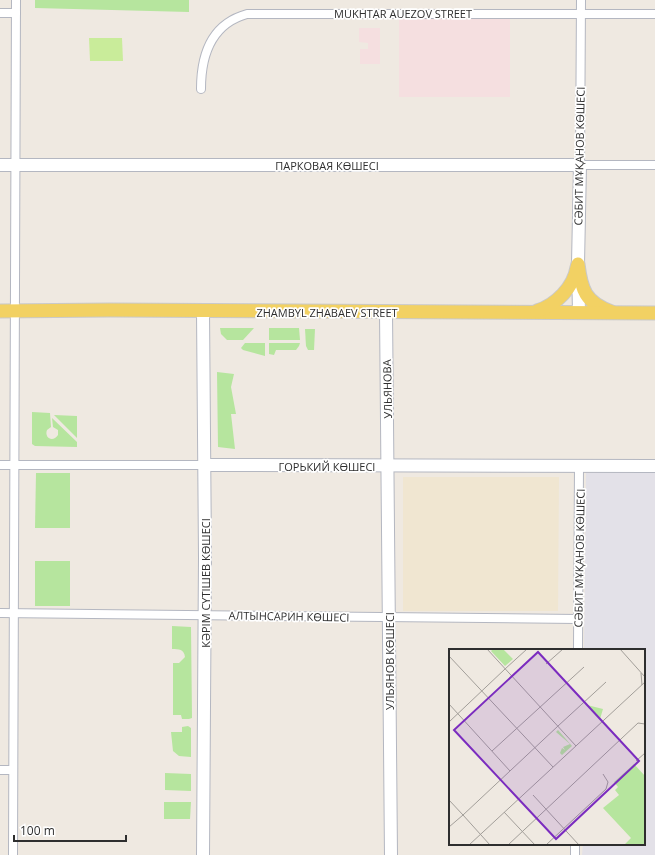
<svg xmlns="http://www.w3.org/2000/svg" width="655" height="855" font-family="'Open Sans',sans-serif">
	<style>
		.industrial { fill: #e3e1e8 }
		.education { fill: #f0e6d1 }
		.medical { fill: #f5dfe0 }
		.green { fill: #b6e59e }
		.pitch { fill: #c9ec9a }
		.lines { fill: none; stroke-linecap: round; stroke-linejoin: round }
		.street-casing { stroke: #b4b7c1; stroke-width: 10 }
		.secondary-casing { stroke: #b4b7c1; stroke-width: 14 }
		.primary-casing { stroke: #c9c9c9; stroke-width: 15 }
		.street { stroke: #fff; stroke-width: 8 }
		.secondary { stroke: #fff; stroke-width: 12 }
		.primary { stroke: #f2d163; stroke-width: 13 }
		.labels { text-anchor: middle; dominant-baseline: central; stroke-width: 3.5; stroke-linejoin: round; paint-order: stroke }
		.street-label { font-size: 11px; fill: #2e2e2e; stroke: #fff }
		.inset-road { fill: none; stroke: #a29e99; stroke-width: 1 }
		.view { fill: #7b2cbf; fill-opacity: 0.15; stroke: #7b2cbf; stroke-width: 2 }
		.inset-edge { fill: none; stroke: #2e2e2e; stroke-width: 2 }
	</style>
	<rect width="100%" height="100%" fill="#efe9e1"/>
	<path class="industrial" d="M 586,473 L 655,473 L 655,855 L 582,855 L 583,844 L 644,844 L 644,650 L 584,650 Z"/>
	<path class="education" d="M 403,477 L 559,477 L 558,611 L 403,611 Z"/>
	<g class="medical">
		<rect x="399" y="18" width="111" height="79"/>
		<path d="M 359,28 L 380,28 L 380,64 L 360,64 L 360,49 L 368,49 L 368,43 L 359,42 Z"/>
	</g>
	<g class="green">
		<path d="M 35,0 L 189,0 L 189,12 L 35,8 Z"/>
		<path d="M 220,328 L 254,328 L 243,340 L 227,340 L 221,334 Z"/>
		<path d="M 269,328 L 299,328 L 300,340 L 269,340 Z"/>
		<path d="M 305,329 L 315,329 L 314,350 L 308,350 L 306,346 Z"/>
		<path d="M 245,343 L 265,343 L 265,356 L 243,350 L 241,348 Z"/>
		<path d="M 269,343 L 300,343 L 299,346 L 296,350 L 276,350 L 274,355 L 269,354 Z"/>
		<path d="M 217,372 L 234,374 L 231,387 L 236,414 L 231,414 L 235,449 L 218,447 Z"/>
		<path d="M 32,412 L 50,413 L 51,427 L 47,430 C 44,438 53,443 58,435 L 58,430 L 53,427 L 52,418 L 77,442 L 77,447 L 35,446 L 32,444 Z"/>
		<path d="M 54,415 L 77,416 L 77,438 Z"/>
		<path d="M 36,473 L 70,473 L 70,528 L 35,528 Z"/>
		<rect x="35" y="561" width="35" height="45"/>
		<path d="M 172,626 L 191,627 L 192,718 L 189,719 L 182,719 L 181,715 L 173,715 L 173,663 L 179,663 L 185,657 C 184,649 179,649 172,649 Z"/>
		<path d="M 188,726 L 191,728 L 191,757 L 179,756 L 173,751 L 171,732 L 182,732 L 182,727 Z"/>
		<path d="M 165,773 L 191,774 L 191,791 L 165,790 Z"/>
		<path d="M 164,802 L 191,802 L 190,819 L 164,819 Z"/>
	</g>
	<path class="pitch" d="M 89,38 L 122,38 L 123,61 L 90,61 Z"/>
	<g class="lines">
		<g class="street-casing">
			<g id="street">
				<path d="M 581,0 L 580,165 L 655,165"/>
				<path d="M 0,13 L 16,13"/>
				<path d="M 201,89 C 201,55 211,24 247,14 L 655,14"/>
				<path d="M 0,465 L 204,465"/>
				<path d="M 0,613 L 578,619"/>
				<path d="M 578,650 L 579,466"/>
				<path d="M 0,770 L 13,770"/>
				<path d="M 13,855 L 16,0"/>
				<path d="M 575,855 L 575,844"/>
			</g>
		</g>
		<g class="secondary-casing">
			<g id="secondary">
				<path d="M 0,165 L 580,165 L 578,264 L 579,313"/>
				<path d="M 203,311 L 205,557 L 203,855"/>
				<path d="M 386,312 L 391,855"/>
				<path d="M 204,465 L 655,466"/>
			</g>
		</g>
		<g class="primary-casing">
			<g id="primary">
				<path d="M 578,264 C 581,289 585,303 612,312"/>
				<path d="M 0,311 L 110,310 L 655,313"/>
				<path d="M 537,311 C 556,305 574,287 577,267"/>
			</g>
		</g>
		<use href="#street" class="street"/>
		<use href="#secondary" class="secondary"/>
		<use href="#primary" class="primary"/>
	</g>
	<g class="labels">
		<g class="street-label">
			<text x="403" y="13">MUKHTAR AUEZOV STREET</text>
			<text transform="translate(579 156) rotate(-89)">СӘБИТ МҰҚАНОВ КӨШЕСІ</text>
			<text x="327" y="165">ПАРКОВАЯ КӨШЕСІ</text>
			<text x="327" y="312">ZHAMBYL ZHABAEV STREET</text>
			<text transform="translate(387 389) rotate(-91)">УЛЬЯНОВА</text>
			<text x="327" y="466">ГОРЬКИЙ КӨШЕСІ</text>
			<text transform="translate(579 558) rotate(-89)">СӘБИТ МҰҚАНОВ КӨШЕСІ</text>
			<text transform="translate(205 583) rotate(-90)">КӘРІМ СҮТІШЕВ КӨШЕСІ</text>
			<text transform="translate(289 616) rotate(1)">АЛТЫНСАРИН КӨШЕСІ</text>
			<text transform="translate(389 661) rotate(-90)">УЛЬЯНОВ КӨШЕСІ</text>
		</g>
	</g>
	<g transform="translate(449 649)">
		<rect width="196" height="196" fill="#efe9e1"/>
		<path d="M 44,0 L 54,0 L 64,10 L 56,17 L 42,2 ZM 138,56 L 154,60 L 151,70 ZM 109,81 L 123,97 L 113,106 L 111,104 L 113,99 L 116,101 L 114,98 L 121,95 L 107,83 ZM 185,115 L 196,127 L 196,196 L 175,196 L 182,189 L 154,159 L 170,146 L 166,141 L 169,138 L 165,133 Z" fill="#b6e59e"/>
		<path class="inset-road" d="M 38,0 L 127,97M 171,0 L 196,28M 0,7 L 104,118M 97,15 L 114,0M 56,20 L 78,0M 192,24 L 193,36M 0,55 L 61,122M 0,73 L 56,20M 109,77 L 157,33M 43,102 L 135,18M 187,112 L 196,104M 84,146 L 130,196M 0,151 L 14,166 L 0,178M 55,163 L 86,196M 20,196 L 196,33M 41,196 L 14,166 L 109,77M 59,196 L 189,74 L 196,75M 97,196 L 157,140 L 159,133 L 154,125"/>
		<path class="view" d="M 89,3 L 190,112 L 107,190 L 5,81 Z"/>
		<rect width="196" height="196" class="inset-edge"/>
	</g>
	<path d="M14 835v6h112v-6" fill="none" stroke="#2e2e2e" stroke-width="2"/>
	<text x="20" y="835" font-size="12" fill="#2e2e2e" stroke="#ffffff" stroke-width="3" paint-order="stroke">100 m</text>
</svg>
